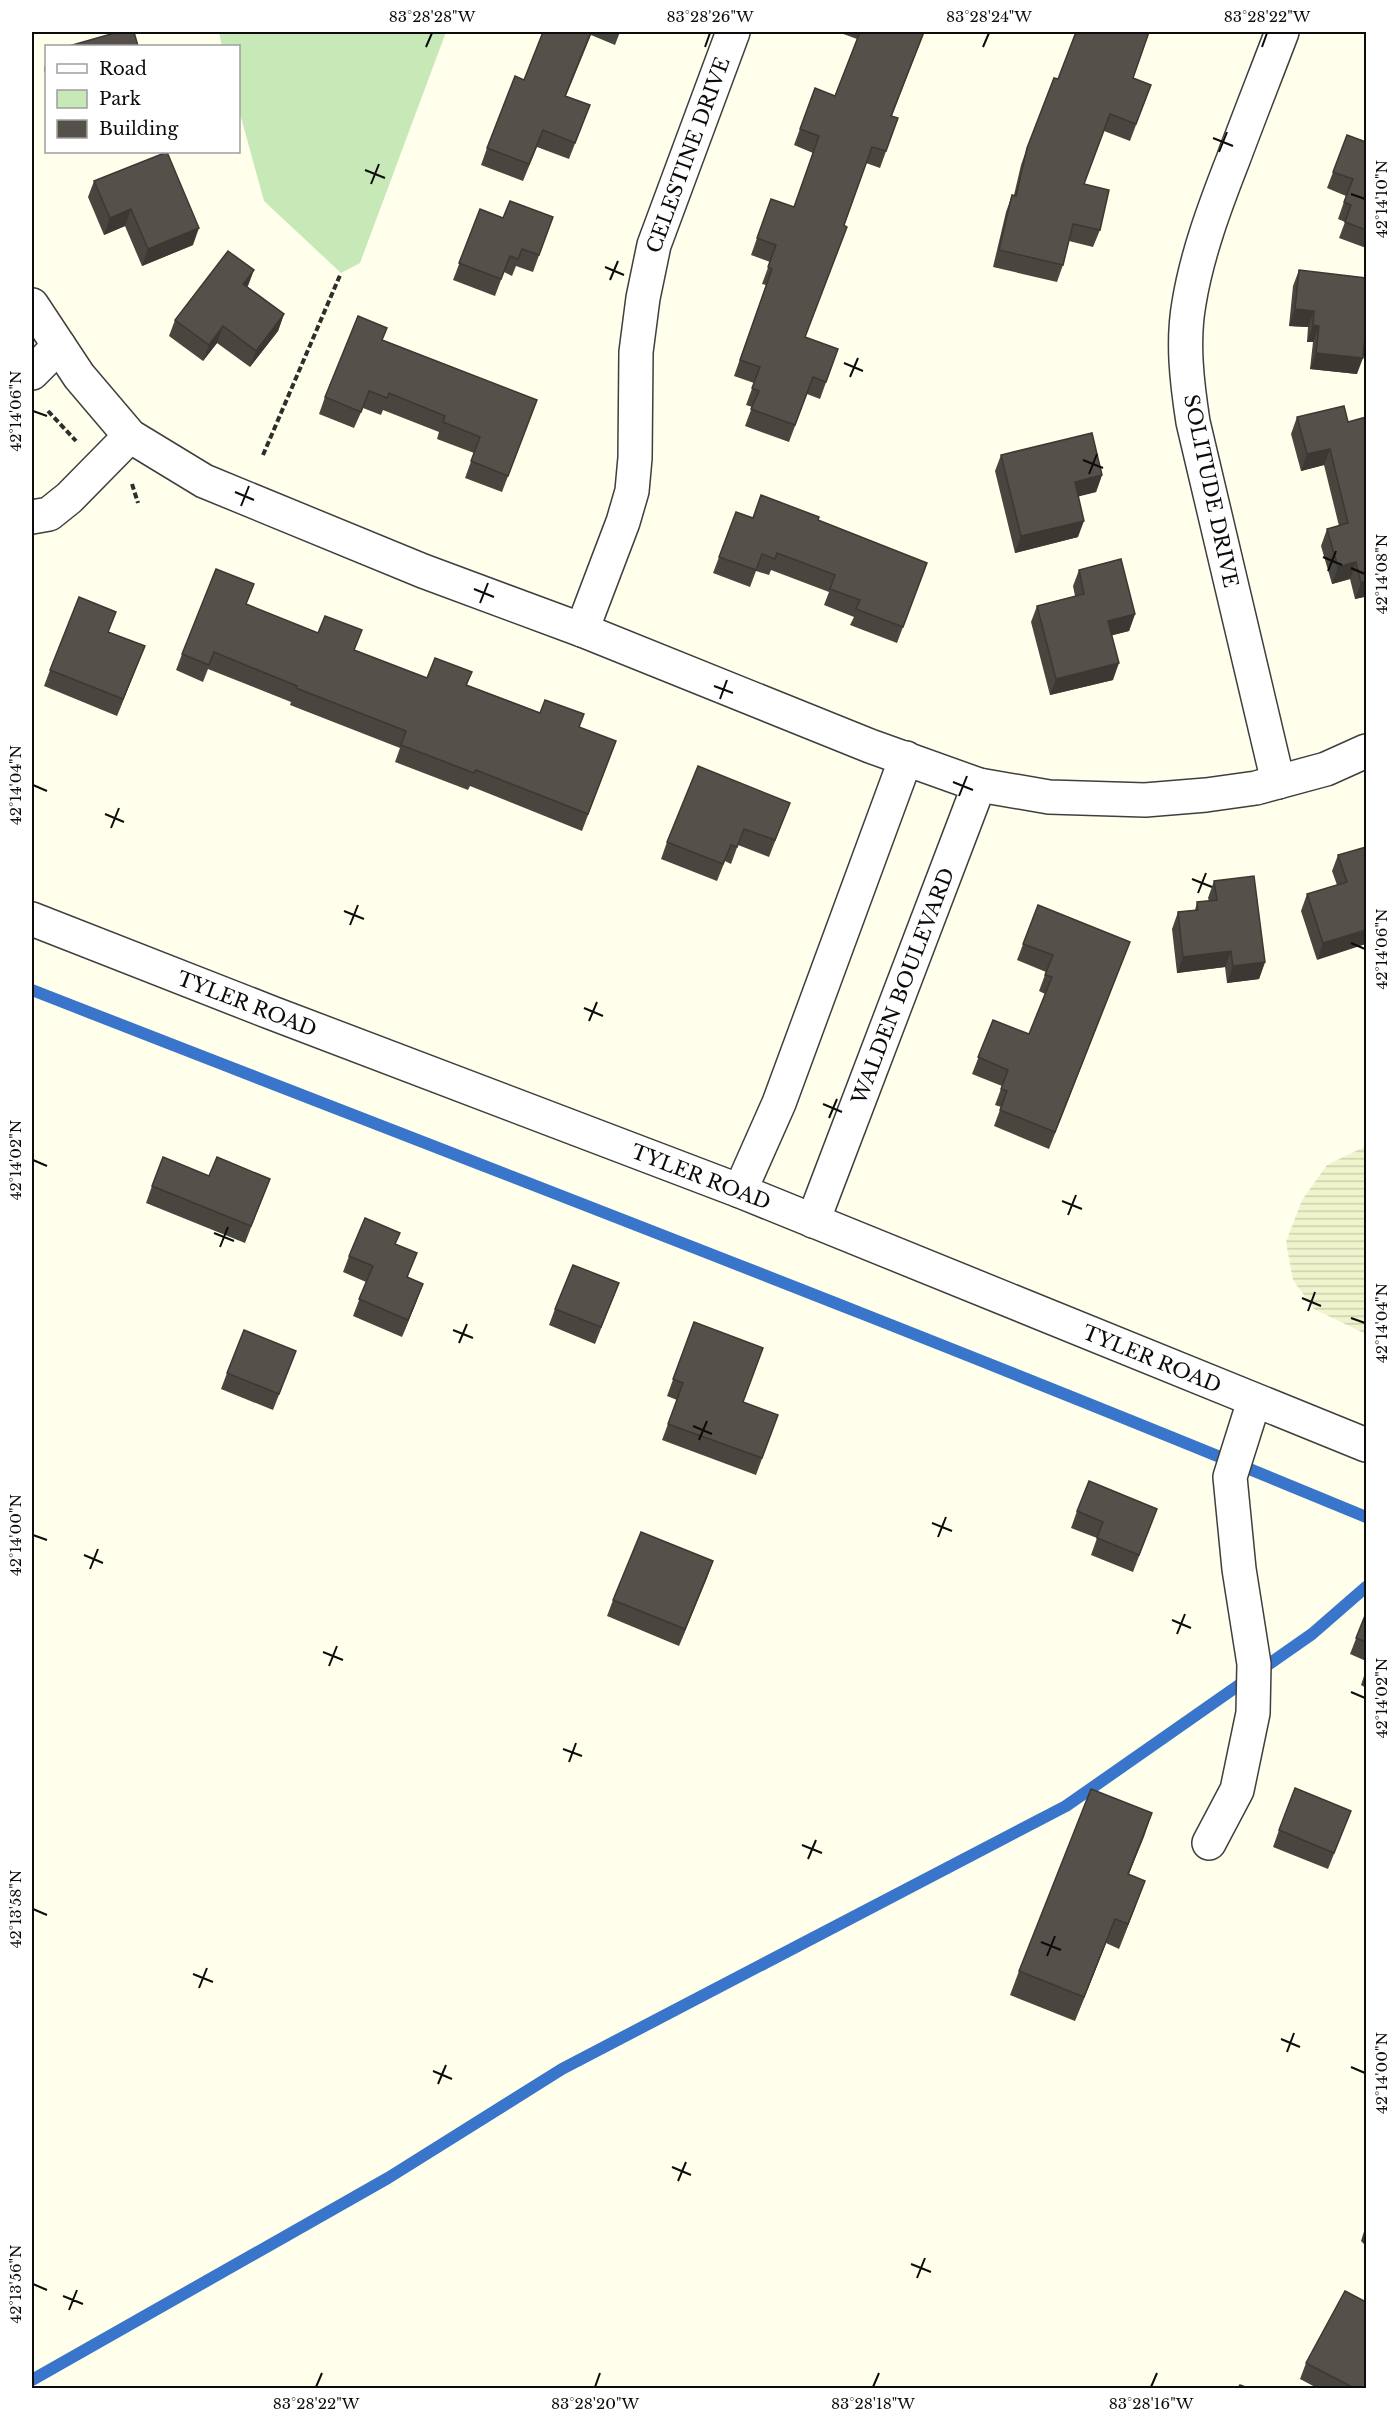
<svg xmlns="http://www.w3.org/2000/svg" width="1398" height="2420" font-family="'Libre Baskerville',serif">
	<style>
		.farmland { fill: url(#farmland-rules) }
		.park { fill: #c7e8b7 }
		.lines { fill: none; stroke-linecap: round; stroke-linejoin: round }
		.stream { stroke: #3976cb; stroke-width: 12 }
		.minor-casing { stroke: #3f3f3f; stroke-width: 36 }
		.path { stroke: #2e2e2e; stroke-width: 4; stroke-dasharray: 6 3; stroke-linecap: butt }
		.minor { stroke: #fff; stroke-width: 33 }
		.wall { fill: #49453f }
		.shaded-wall { fill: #3c3833 }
		.building { fill: #555049; stroke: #3c3833; stroke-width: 1.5 }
		.ticks { fill: none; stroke: #0c0c0c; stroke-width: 2 }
		.labels { text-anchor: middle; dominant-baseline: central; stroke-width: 6; stroke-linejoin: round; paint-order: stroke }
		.street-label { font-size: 20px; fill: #0c0c0c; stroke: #fff }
		.neatline { fill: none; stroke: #0c0c0c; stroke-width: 2 }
		.ticks-label { font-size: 15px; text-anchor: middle; fill: #0c0c0c }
	</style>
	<defs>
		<pattern id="farmland-rules" width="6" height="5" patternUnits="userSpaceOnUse" patternTransform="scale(1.5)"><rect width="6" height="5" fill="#f0f4cd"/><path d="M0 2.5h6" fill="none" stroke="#cdd0af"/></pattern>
	</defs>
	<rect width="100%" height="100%" fill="#ffffec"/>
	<path class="farmland" d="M 1366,1146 L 1366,1334 L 1314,1309 L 1293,1280 L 1286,1242 L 1302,1200 L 1327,1165 Z"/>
	<path class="park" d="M 219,32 L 446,32 L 360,263 L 341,273 L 264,201 L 239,110 L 238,46 L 222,46 Z"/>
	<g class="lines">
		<g class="stream">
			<path d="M 32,990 C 477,1164 925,1334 1366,1517"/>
			<path d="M 32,2380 L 388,2178 L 562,2069 L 1066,1806 L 1312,1634 L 1366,1587"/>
		</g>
		<g class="minor-casing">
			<g id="minor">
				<path d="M 32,305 L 79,376 L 130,436 L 204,481 L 423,571 L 582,630 L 870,746 L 979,785 L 1049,797 L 1145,800 L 1206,795 L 1256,788 L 1326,769 L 1366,751"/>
				<path d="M 32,373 L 59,346"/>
				<path d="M 32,517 L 49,514 L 69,498 L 130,436"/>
				<path d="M 582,630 L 623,522 L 632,491 L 635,458 L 636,352 L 643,298 L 654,245 L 733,32"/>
				<path d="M 1278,782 L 1193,422 C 1187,383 1182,342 1189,303 C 1197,254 1215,206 1233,160 C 1249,117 1266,74 1282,32"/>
				<path d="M 32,919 L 272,1013 L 740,1191 L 1366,1445"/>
				<path d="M 740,1191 L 779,1103 L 906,758"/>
				<path d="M 813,1221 L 979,785"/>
				<path d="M 1209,1843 L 1237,1790 L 1253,1713 L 1254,1664 L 1239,1569 L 1230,1477 L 1254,1401"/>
			</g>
		</g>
		<g class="path">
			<path d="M 48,411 L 76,441"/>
			<path d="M 263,455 L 341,273"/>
			<path d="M 132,484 L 138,503"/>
		</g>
		<use href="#minor" class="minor"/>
	</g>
	<g class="wall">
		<path d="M 543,32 L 620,32 L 615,45 L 591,35 L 566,96 L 590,105 L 569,159 L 537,147 L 523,181 L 481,165 L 487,148 L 524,80 Z"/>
		<path d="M 838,32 L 924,32 L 892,116 L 898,118 L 880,168 L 866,163 L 805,338 L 838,349 L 820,399 L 807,394 L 789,442 L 745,426 L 752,407 L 746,405 L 754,383 L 734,376 L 766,285 L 762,284 L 770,262 L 751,255 L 757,238 L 794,207 L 813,153 L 794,145 L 815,88 L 835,96 L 857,39 Z"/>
		<path d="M 46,61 L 46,78 L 44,69 Z"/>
		<path d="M 1133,78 L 1151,85 L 1130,141 L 1104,131 L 1084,184 L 1100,230 L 1093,247 L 1069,241 L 1063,265 L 1057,282 L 993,267 L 1006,212 L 1012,195 L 1014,195 L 1021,165 L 1027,148 L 1058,79 Z"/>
		<path d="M 1347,135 L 1366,142 L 1366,248 L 1339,238 L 1345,222 L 1338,219 L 1346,196 L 1327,188 Z"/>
		<path d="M 94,181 L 193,245 L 142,266 L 125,226 L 104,235 L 88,197 Z"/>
		<path d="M 480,209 L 503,218 L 553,217 L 533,272 L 516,266 L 512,276 L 504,272 L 495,296 L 453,280 Z"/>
		<path d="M 1299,270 L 1357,374 L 1310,369 L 1313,342 L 1307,342 L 1308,327 L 1289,326 L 1293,286 Z"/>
		<path d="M 248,287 L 284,314 L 278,331 L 250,367 L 217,343 L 203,361 L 169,336 L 175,320 Z"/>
		<path d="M 383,340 L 537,400 L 502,492 L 465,478 L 474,453 L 437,439 L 439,432 L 383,410 L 381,415 L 363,408 L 354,428 L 319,414 L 325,397 Z"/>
		<path d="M 1297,417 L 1348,422 L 1366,417 L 1366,608 L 1364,597 L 1355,599 L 1350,579 L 1332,584 L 1321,546 L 1327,529 L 1339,526 L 1324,465 L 1301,471 L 1291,434 Z"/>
		<path d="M 1001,455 L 1102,475 L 1096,492 L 1078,496 L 1078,537 L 1015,553 L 995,471 Z"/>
		<path d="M 736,512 L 753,518 L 818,520 L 927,563 L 897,643 L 850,625 L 854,617 L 824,605 L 829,592 L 771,570 L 769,575 L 756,571 L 750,587 L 713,573 Z"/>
		<path d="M 1079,570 L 1135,614 L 1129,631 L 1112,635 L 1113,680 L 1050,695 L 1031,622 L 1037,606 L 1075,596 L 1073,586 Z"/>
		<path d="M 247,604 L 355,650 L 427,678 L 472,672 L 467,685 L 616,741 L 582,831 L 470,786 L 468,790 L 395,762 L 400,748 L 290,705 L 291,702 L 208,669 L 203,682 L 176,670 L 182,654 Z"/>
		<path d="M 108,632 L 145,646 L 117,716 L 44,686 L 50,670 Z"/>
		<path d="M 790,803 L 769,857 L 738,845 L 731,864 L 725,861 L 717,881 L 661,859 L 667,842 Z"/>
		<path d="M 1366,847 L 1317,960 L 1301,911 L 1307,894 L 1337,885 L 1332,871 L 1338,855 Z"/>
		<path d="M 1214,881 L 1265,962 L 1259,979 L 1227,983 L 1225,967 L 1177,973 L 1172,929 L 1178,912 L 1195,910 L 1197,902 L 1209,901 L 1208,898 Z"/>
		<path d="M 1038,905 L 1130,942 L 1049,1149 L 994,1126 L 1001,1107 L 995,1105 L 1002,1086 L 972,1074 L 993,1020 L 1029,1034 L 1045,994 L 1039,991 L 1046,972 L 1017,960 Z"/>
		<path d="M 270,1179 L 245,1243 L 146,1203 L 152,1186 Z"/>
		<path d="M 396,1244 L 417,1300 L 402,1337 L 353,1316 L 366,1282 L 343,1272 L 349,1256 Z"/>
		<path d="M 619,1283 L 595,1344 L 549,1325 L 555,1309 Z"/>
		<path d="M 694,1322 L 743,1402 L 778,1415 L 756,1475 L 662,1440 L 677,1400 L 667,1396 Z"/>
		<path d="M 296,1351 L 273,1410 L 221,1389 L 227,1373 Z"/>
		<path d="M 1077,1511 L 1151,1525 L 1133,1572 L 1091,1555 L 1097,1538 L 1071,1528 Z"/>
		<path d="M 713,1561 L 679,1646 L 607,1616 L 613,1600 Z"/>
		<path d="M 1366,1613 L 1366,1661 L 1350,1654 Z"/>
		<path d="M 1366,1670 L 1366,1688 L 1361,1685 Z"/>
		<path d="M 1351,1811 L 1328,1869 L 1273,1847 L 1279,1830 Z"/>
		<path d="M 1152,1813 L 1129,1874 L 1136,1905 L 1119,1949 L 1106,1943 L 1075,2021 L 1010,1995 L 1019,1971 Z"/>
		<path d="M 1366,2225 L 1366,2246 L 1361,2241 Z"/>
		<path d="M 1306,2363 L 1366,2388 L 1317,2388 L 1300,2379 Z"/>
	</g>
	<g class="shaded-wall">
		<path d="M 131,209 L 125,226 L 104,235 L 110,218 Z"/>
		<path d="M 199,228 L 193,245 L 142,266 L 148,249 Z"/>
		<path d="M 254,270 L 248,286 L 237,300 L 243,284 Z"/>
		<path d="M 1295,309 L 1314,311 L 1308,327 L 1289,326 Z"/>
		<path d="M 284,314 L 278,331 L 250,367 L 256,351 Z"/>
		<path d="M 1313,325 L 1319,326 L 1313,342 L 1307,342 Z"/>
		<path d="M 223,326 L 217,343 L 203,361 L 209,345 Z"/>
		<path d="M 1316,353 L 1363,358 L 1357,374 L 1310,369 Z"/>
		<path d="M 1330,449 L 1324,465 L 1301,471 L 1307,454 Z"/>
		<path d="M 1102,475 L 1096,492 L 1069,499 L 1075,482 Z"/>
		<path d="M 1084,521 L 1078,537 L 1015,553 L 1021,536 Z"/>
		<path d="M 1356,562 L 1350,579 L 1332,584 L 1338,567 Z"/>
		<path d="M 1366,581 L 1366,589 L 1364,597 L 1355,599 L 1361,583 Z"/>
		<path d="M 1135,614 L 1129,631 L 1102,638 L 1108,621 Z"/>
		<path d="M 145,646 L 138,663 L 117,716 L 123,699 Z"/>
		<path d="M 1119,663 L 1113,680 L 1050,695 L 1056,679 Z"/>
		<path d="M 1366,930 L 1366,944 L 1317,960 L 1323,943 Z"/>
		<path d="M 1231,951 L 1225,967 L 1177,973 L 1183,957 Z"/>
		<path d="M 1265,962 L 1259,979 L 1227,983 L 1233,966 Z"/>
		<path d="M 423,1284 L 417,1300 L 402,1337 L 408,1320 Z"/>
		<path d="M 713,1561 L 707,1578 L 679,1646 L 685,1629 Z"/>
		<path d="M 1152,1813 L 1144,1837 L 1119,1898 L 1128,1874 Z"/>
		<path d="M 1145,1881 L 1136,1905 L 1119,1949 L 1128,1924 Z"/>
		<path d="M 1115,1919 L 1106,1943 L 1075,2021 L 1084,1997 Z"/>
	</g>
	<g class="building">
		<path d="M 118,32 L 134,32 L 138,46 L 69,46 Z"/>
		<path d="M 543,32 L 591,32 L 565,96 L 590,105 L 575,143 L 543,130 L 529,164 L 487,148 L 515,76 L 524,80 Z"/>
		<path d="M 860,32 L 924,32 L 891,116 L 898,118 L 886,151 L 872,147 L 844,225 L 847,227 L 805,337 L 838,349 L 826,382 L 813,377 L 795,425 L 751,409 L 759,391 L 752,388 L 760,367 L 740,360 L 772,269 L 768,267 L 776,245 L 757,238 L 771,199 L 794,207 L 819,136 L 800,129 L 815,88 L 835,96 Z"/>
		<path d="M 1076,32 L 1149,32 L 1133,78 L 1151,85 L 1136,124 L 1110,114 L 1084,184 L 1109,190 L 1100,230 L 1073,224 L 1063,265 L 999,250 L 1012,195 L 1016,196 L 1027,148 L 1054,78 L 1058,79 Z"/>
		<path d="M 1347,135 L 1366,142 L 1366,230 L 1345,222 L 1351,205 L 1344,202 L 1353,179 L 1333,172 Z"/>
		<path d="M 167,152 L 199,228 L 148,249 L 131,209 L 110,218 L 94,181 Z"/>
		<path d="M 510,201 L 553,217 L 539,255 L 522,249 L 518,259 L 510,256 L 501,279 L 459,263 L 480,209 L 503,218 Z"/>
		<path d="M 228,251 L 254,270 L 243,284 L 284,314 L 256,351 L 223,326 L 209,345 L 175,320 Z"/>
		<path d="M 1299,270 L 1366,278 L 1366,327 L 1363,358 L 1316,353 L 1319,326 L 1313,325 L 1314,311 L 1295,309 Z"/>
		<path d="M 358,316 L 387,328 L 382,340 L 537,400 L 508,476 L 471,461 L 480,437 L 443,422 L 445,416 L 389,393 L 387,398 L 369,391 L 361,412 L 325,397 Z"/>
		<path d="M 1344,406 L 1348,422 L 1366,417 L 1366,581 L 1361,583 L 1356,562 L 1338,567 L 1327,529 L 1348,523 L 1330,449 L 1307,454 L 1297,417 Z"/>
		<path d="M 1092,433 L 1102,475 L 1075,482 L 1084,521 L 1021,536 L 1001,455 Z"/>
		<path d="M 761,495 L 819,517 L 818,520 L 927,563 L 903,627 L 856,609 L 860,600 L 830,589 L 835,575 L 777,553 L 775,559 L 762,554 L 756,570 L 719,557 L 736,512 L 753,518 Z"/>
		<path d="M 1121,559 L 1135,614 L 1108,621 L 1119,663 L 1056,679 L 1037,606 L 1084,594 L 1079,570 Z"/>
		<path d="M 216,569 L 254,584 L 246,604 L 318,633 L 325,616 L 362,630 L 354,650 L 427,678 L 435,658 L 472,672 L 466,685 L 540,713 L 545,700 L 584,714 L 579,727 L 616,741 L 588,814 L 476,770 L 474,773 L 401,745 L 406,731 L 296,688 L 297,686 L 214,652 L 209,665 L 182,654 Z"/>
		<path d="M 79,597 L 116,612 L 108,632 L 145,646 L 123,699 L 50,670 Z"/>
		<path d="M 698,766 L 790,803 L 775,840 L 744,829 L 737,847 L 731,845 L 723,864 L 667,842 Z"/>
		<path d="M 1366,847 L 1366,930 L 1323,943 L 1307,894 L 1347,882 L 1338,855 Z"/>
		<path d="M 1254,876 L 1265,962 L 1233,966 L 1231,951 L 1183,957 L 1178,912 L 1198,910 L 1197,902 L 1217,900 L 1214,881 Z"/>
		<path d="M 1038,905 L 1130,942 L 1055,1132 L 1000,1110 L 1007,1091 L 1001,1089 L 1008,1070 L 978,1057 L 993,1020 L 1029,1034 L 1052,977 L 1045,975 L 1053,955 L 1023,944 Z"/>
		<path d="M 163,1157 L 209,1176 L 217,1157 L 270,1179 L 251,1226 L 152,1186 Z"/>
		<path d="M 365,1218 L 400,1233 L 395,1244 L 417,1253 L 407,1277 L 423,1284 L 408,1320 L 359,1299 L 373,1266 L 349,1256 Z"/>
		<path d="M 573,1265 L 619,1283 L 601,1327 L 555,1309 Z"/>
		<path d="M 694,1322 L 763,1348 L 743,1402 L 778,1415 L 762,1458 L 668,1424 L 683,1383 L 673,1379 Z"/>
		<path d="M 244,1330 L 296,1351 L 279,1394 L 227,1373 Z"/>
		<path d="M 1089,1481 L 1157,1509 L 1139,1555 L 1097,1538 L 1103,1522 L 1077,1511 Z"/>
		<path d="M 641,1532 L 713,1561 L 685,1629 L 613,1600 Z"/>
		<path d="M 1366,1613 L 1366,1642 L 1356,1638 Z"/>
		<path d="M 1295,1788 L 1351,1811 L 1334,1853 L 1279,1830 Z"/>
		<path d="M 1091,1789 L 1152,1813 L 1128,1874 L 1145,1881 L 1128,1924 L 1115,1919 L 1084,1997 L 1019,1971 Z"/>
		<path d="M 1345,2291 L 1366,2302 L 1366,2388 L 1354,2388 L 1306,2363 Z"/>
		<path d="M 1240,2385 L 1248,2388 L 1238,2388 Z"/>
	</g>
	<path class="ticks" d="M 426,47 L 432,33M 705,47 L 710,33M 983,47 L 989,33M 1262,47 L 1267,33M 1213,138 L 1233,146M 1219,152 L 1227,132M 365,170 L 385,178M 371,184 L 379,164M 1351,194 L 1365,199M 605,267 L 624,275M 610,280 L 618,261M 844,363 L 863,371M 850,377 L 858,358M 33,411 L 47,416M 1083,460 L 1103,468M 1089,474 L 1097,454M 235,492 L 254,500M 241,506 L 249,486M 1323,557 L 1342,565M 1351,568 L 1365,574M 1328,571 L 1336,551M 474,589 L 494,597M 480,603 L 488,583M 714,686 L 733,693M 720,699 L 727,680M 953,782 L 973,790M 33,785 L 47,791M 959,796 L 967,776M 105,814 L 124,822M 111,828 L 119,808M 1192,879 L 1212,887M 1198,893 L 1206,873M 344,911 L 364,919M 350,925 L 358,905M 1351,943 L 1365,949M 584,1008 L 603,1016M 589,1021 L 597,1002M 823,1104 L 842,1112M 829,1118 L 837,1099M 33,1160 L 47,1166M 1062,1201 L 1082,1209M 1068,1215 L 1076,1195M 214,1233 L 234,1241M 220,1247 L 228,1227M 1302,1298 L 1321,1306M 1308,1311 L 1315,1292M 1351,1318 L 1365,1323M 453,1330 L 473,1338M 459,1343 L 467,1324M 693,1426 L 712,1434M 699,1440 L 707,1421M 932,1523 L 952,1531M 33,1535 L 47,1540M 938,1537 L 946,1517M 84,1555 L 103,1563M 90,1569 L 98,1549M 1172,1620 L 1191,1628M 1177,1634 L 1185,1614M 323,1652 L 343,1660M 329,1666 L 337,1646M 1351,1692 L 1365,1698M 563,1749 L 582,1756M 569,1762 L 576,1743M 802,1845 L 822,1853M 808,1859 L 816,1840M 33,1909 L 47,1915M 1041,1942 L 1061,1950M 1047,1956 L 1055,1936M 193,1974 L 213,1982M 199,1988 L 207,1968M 1281,2039 L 1300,2047M 1287,2052 L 1294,2033M 1351,2067 L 1365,2073M 433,2071 L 452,2079M 438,2084 L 446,2065M 672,2167 L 691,2175M 678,2181 L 686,2162M 911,2264 L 931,2272M 917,2278 L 925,2258M 33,2284 L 47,2290M 63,2296 L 83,2304M 69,2310 L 77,2290M 316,2387 L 322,2373M 595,2387 L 600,2373M 873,2387 L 879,2373M 1151,2387 L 1157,2373"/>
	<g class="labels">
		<g class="street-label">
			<text transform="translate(688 155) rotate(-70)">CELESTINE DRIVE</text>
			<text transform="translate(1211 491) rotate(78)">SOLITUDE DRIVE</text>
			<text transform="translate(903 986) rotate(-69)">WALDEN BOULEVARD</text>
			<text transform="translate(247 1004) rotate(21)">TYLER ROAD</text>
			<text transform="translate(701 1177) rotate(21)">TYLER ROAD</text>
			<text transform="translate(1152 1359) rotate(22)">TYLER ROAD</text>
		</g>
	</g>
	<rect width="1398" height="2420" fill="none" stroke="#ffffff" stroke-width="66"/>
	<rect x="45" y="45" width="195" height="108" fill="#ffffff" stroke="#9e9e9e" stroke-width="1.5"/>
	<rect x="57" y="64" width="30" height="9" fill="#ffffff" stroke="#9e9e9e" stroke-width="1.5"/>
	<text x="99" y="75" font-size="18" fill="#0c0c0c">Road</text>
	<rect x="57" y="90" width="30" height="18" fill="#c7e8b7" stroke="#9e9e9e" stroke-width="1.5"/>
	<text x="99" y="105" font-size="18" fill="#0c0c0c">Park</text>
	<rect x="57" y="120" width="30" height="18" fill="#555049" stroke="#9e9e9e" stroke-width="1.5"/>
	<text x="99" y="135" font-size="18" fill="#0c0c0c">Building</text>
	<rect x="33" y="33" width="1332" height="2354" class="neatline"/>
	<g class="ticks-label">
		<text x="432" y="22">83°28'28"W</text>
		<text x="710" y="22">83°28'26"W</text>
		<text x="989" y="22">83°28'24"W</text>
		<text x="1267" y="22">83°28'22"W</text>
		<text transform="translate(1382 199) rotate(-90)" y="5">42°14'10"N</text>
		<text transform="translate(16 411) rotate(-90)" y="5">42°14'06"N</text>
		<text transform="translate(1382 574) rotate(-90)" y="5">42°14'08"N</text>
		<text transform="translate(16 785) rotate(-90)" y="5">42°14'04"N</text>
		<text transform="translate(1382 949) rotate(-90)" y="5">42°14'06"N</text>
		<text transform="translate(16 1160) rotate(-90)" y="5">42°14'02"N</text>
		<text transform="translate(1382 1323) rotate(-90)" y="5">42°14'04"N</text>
		<text transform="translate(16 1535) rotate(-90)" y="5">42°14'00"N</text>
		<text transform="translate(1382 1698) rotate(-90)" y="5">42°14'02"N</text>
		<text transform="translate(16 1909) rotate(-90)" y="5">42°13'58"N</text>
		<text transform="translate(1382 2073) rotate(-90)" y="5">42°14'00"N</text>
		<text transform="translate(16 2284) rotate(-90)" y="5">42°13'56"N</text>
		<text x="316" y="2409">83°28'22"W</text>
		<text x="595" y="2409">83°28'20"W</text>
		<text x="873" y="2409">83°28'18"W</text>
		<text x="1151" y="2409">83°28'16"W</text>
	</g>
</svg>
